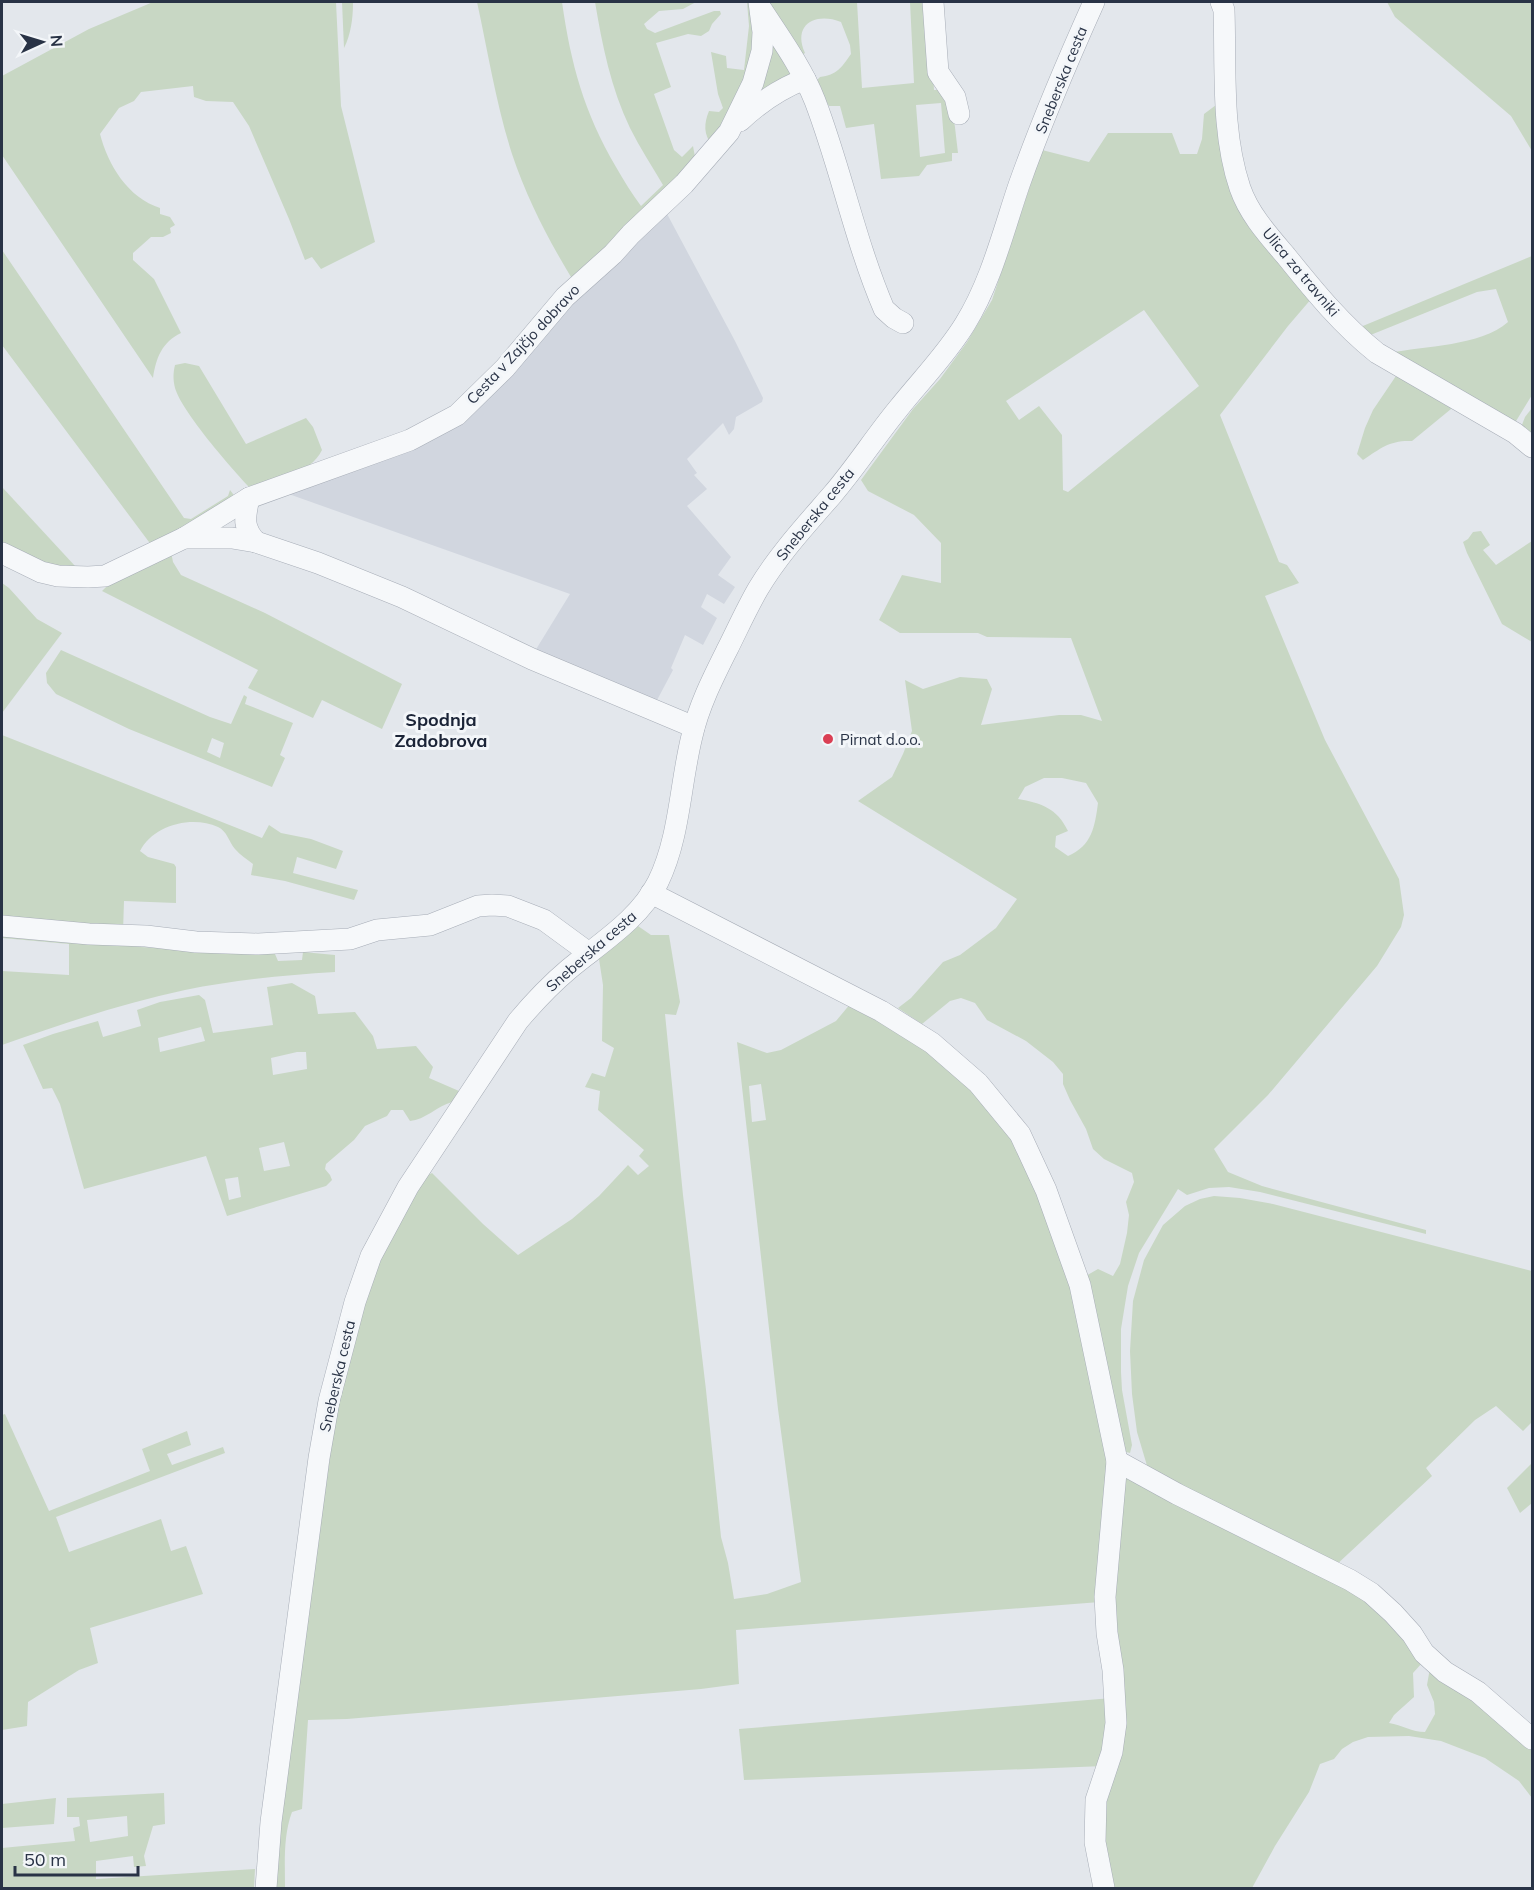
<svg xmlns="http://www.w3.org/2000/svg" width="1534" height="1890" font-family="Mulish,sans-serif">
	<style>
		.built { fill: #d1d6df }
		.green { fill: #c8d7c4; fill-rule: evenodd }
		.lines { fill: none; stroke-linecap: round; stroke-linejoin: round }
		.minor-casing { stroke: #a7adb7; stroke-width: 22 }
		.minor { stroke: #f6f8fa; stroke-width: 21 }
		.poi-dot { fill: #da3f54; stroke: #f3f6f9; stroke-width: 2 }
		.labels { text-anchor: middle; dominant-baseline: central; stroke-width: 6; stroke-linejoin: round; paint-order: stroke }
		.street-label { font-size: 15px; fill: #293346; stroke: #f3f6f9 }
		.poi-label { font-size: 15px; fill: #293346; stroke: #f3f6f9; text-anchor: start }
		.quarter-label { font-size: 18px; font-weight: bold; fill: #1b2437; stroke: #f3f6f9 }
	</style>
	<rect width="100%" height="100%" fill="#e3e7ec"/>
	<path class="built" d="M 666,212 L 735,341 L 763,398 L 762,402 L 736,417 L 734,429 L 729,435 L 723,423 L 687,459 L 697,473 L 694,475 L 707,489 L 687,506 L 731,557 L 718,575 L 735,587 L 724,604 L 707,594 L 701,607 L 717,618 L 703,645 L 685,635 L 671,668 L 673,670 L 656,702 L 608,679 L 605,684 L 535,651 L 570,594 L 283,492 L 447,427 L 570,299 Z"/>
	<g class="green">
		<path d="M 153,2 L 336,2 L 341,106 L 375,242 L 321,269 L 312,257 L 305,260 L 289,219 L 249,126 L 233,102 L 206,101 L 194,97 L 193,86 L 141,92 L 134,101 L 119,108 L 100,134 C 108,165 128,198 160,208 L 160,214 L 170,217 L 175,225 L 170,228 L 171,233 L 163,237 L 151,237 L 133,253 L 133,260 L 154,279 L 181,333 C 162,342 156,358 153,378 L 2,155 L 2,76 L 89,29 Z"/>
		<path d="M 342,2 L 353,2 C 353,18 351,34 344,48 Z"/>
		<path d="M 477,2 L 562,2 C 571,65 584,112 616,167 C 624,181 632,194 641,206 L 663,185 C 652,166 640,148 630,128 C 611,89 602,44 595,2 L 696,2 L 683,9 L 659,11 L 644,24 L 647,29 L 655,33 L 714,11 L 720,11 L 721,14 L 712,24 L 709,31 L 701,36 L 688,34 L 656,43 L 671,87 L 654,94 L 674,150 L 682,157 L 693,146 L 695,157 L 693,166 L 574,282 C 549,241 527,199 512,154 C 496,104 488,52 477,2 Z"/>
		<path d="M 747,2 L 753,2 L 756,58 L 713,146 C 703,135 704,123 709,111 L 719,112 L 723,108 L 718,94 L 711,52 L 726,56 L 727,68 L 744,70 L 749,26 Z"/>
		<path d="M 765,2 L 857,2 L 862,88 L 914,83 L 910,2 L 929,2 L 934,90 L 946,90 L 954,119 L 958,153 L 952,153 L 952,161 L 927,165 L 919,176 L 881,179 L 874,124 L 846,128 L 840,106 L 829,106 L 815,82 L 820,77 C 837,75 841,68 851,54 L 850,45 L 841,22 C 816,12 792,24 805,53 L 799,57 ZM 941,103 L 945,153 L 920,157 L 916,105 Z"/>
		<path d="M 1387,2 L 1532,2 L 1532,151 L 1511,116 L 1395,17 Z"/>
		<path d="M 768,35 L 792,73 L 752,98 Z"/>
		<path d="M 1220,102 L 1222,143 L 1312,298 L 1288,326 L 1220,415 L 1279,562 L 1287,565 L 1299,583 L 1265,596 L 1325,740 L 1399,879 L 1404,915 L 1401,927 L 1377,966 L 1268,1095 L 1214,1149 L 1228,1172 L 1262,1186 L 1426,1230 L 1426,1234 L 1260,1192 L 1229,1187 L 1209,1188 L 1187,1195 L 1178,1189 L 1139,1253 L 1128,1286 L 1121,1329 L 1121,1372 L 1122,1390 L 1132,1445 L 1130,1453 L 1126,1452 L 1084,1277 L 1098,1269 L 1113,1276 L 1120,1264 L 1127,1233 L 1129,1215 L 1126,1202 L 1134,1182 L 1132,1173 L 1104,1159 L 1093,1149 L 1086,1129 L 1070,1100 L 1063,1084 L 1063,1074 L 1053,1062 L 1026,1041 L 987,1020 L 975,1003 L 961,998 L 950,1001 L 922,1024 L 898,1008 L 911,998 L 943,962 L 960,955 L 996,928 L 1017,899 L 858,801 L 892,777 L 903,754 L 912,731 L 905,680 L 923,689 L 960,677 L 987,679 L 992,689 L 981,725 L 1059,715 L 1081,715 L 1102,721 L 1071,638 L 987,637 L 978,633 L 900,633 L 879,620 L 902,575 L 941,583 L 941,543 L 914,515 L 868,491 L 861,480 L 913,409 L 940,379 L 967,342 L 992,300 L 1042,150 L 1089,162 L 1108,133 L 1172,133 L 1180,154 L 1197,154 L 1202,139 L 1204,114 ZM 1144,310 L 1199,386 L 1068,492 L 1063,490 L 1062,435 L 1039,406 L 1019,420 L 1006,401 ZM 1044,778 L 1062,778 L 1086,783 L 1098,803 C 1095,826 1092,846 1068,856 L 1055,847 L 1056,836 L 1068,831 C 1057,808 1041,803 1018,799 L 1025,787 Z"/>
		<path d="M 2,250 L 184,518 L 191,519 L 228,496 L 230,490 L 236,498 L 154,548 L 149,542 L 2,345 Z"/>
		<path d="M 1532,256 L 1532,395 L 1513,426 L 1389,353 C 1424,346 1481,346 1508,322 L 1496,289 L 1477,292 L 1368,336 L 1358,328 Z"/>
		<path d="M 185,363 L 199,366 L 246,444 L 306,418 L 313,427 L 322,450 C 310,475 275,480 250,488 C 232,469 182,412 175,388 C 173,380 173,373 175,365 Z"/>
		<path d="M 1398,373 L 1449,402 L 1451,409 L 1412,441 C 1390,440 1381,448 1363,460 L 1357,454 L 1365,428 L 1373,410 Z"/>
		<path d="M 1532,408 L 1532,440 L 1520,430 L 1525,417 Z"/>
		<path d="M 2,487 L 75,566 L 74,572 L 2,548 Z"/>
		<path d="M 1481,531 L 1490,545 L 1483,550 L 1496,565 L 1532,541 L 1532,642 L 1502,624 L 1467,553 L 1463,542 L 1468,539 L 1473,532 Z"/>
		<path d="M 171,552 L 173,562 L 181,575 L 265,613 L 402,684 L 382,729 L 322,700 L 313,718 L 248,688 L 258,670 L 102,591 L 108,585 Z"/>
		<path d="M 2,583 L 9,588 L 37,619 L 62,633 L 2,713 Z"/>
		<path d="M 61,650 L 210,717 L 231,724 L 244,695 L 247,697 L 245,704 L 293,723 L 280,755 L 285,758 L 272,787 L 129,729 L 56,694 L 47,683 L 46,673 ZM 212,738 L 224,743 L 220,758 L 207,752 Z"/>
		<path d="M 2,735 L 262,838 L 269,825 L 281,833 L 311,839 L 343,851 L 336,869 L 297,857 L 293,873 L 358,890 L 354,900 L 285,881 L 251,875 L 253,864 C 247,859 240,855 235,849 C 229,842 227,831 218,827 C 192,815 153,825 140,851 L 148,857 L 174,864 L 176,867 L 176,903 L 124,901 L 123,932 L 2,922 Z"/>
		<path d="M 638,926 L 651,935 L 669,935 L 680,1002 L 676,1015 L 665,1014 L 683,1195 L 706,1390 L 721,1537 L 728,1563 L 734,1599 L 767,1594 L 801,1582 L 778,1409 L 737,1042 L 767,1053 L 781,1050 L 836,1021 L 856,997 L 1005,1110 L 1066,1244 L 1109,1473 L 1100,1602 L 736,1630 L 739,1684 L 701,1689 L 347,1719 L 308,1720 L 302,1809 L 292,1812 C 283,1836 285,1863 285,1888 L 275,1888 L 280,1819 L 337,1405 L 371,1281 L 381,1257 L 408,1206 L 428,1175 L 432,1173 L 483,1224 L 518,1255 L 572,1219 L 599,1196 L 628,1165 L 638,1175 L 649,1166 L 639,1156 L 644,1150 L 598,1110 L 600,1091 L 585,1087 L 592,1073 L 605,1077 L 614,1048 L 602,1041 L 603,985 L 599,959 ZM 761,1084 L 766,1120 L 752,1122 L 749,1086 Z"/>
		<path d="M 2,930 L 140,941 L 141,947 L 192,950 L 198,953 L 240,952 L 275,954 L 278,961 L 302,960 L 303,952 L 335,955 L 335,972 C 285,975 234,980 185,990 C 123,1003 62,1024 2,1045 L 2,971 L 69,975 L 69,944 L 2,938 Z"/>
		<path d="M 292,983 L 315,996 L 318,1014 L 355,1012 L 373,1036 L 377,1049 L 416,1046 L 433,1067 L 429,1078 L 459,1091 L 452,1102 C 437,1106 425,1120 410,1121 L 403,1110 L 391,1110 L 387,1116 L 365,1126 L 354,1140 L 326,1164 L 325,1169 L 330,1175 L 332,1180 L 326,1186 L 227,1216 L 206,1156 L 84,1189 L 60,1104 L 52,1088 L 43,1089 L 23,1045 L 53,1034 L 98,1021 L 103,1037 L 141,1026 L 137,1010 L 160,1002 L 199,995 L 205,1000 L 213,1033 L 273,1025 L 267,987 ZM 201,1027 L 205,1041 L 160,1052 L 158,1038 ZM 297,1052 L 306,1052 L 307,1069 L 273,1075 L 271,1058 ZM 284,1142 L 290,1166 L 264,1171 L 259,1148 ZM 238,1177 L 241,1197 L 229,1200 L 225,1179 Z"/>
		<path d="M 1214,1196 L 1240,1198 L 1273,1204 L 1532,1271 L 1532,1422 L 1523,1431 L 1496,1406 L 1475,1420 L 1426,1468 L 1432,1476 L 1334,1567 L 1148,1469 L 1137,1432 L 1132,1394 L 1130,1351 L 1133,1301 L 1144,1260 L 1163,1225 L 1185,1206 L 1200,1199 Z"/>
		<path d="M 5,1414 L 49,1511 L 150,1471 L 142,1449 L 187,1431 L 191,1445 L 167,1454 L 172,1465 L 223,1447 L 225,1453 L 56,1517 L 69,1552 L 161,1519 L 171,1551 L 186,1546 L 203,1594 L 90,1628 L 98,1663 L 79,1670 L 28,1702 L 27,1726 L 2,1730 L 2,1415 Z"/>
		<path d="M 1532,1463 L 1532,1503 L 1520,1513 L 1507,1488 Z"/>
		<path d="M 1126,1476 L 1347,1585 L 1391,1621 L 1422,1663 L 1413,1673 L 1414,1697 L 1394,1715 L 1389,1723 C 1402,1725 1412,1732 1425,1732 L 1435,1714 L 1434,1702 L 1427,1685 L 1430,1668 L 1532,1744 L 1532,1798 L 1519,1781 L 1485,1758 L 1441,1741 L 1409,1736 L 1368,1737 L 1353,1742 L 1342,1749 L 1334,1759 L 1320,1764 L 1309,1792 L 1275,1846 L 1252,1888 L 1113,1888 L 1101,1840 L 1110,1623 Z"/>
		<path d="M 1112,1698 L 1104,1766 L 744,1780 L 739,1729 Z"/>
		<path d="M 164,1793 L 165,1824 L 153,1826 L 144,1856 L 146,1866 L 134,1867 L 133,1856 L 96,1861 L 96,1879 L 255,1869 L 254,1888 L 2,1888 L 2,1848 L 75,1841 L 73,1828 L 80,1826 L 79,1817 L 67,1817 L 67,1798 ZM 127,1816 L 128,1836 L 90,1842 L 87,1820 Z"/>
		<path d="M 56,1798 L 54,1824 L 2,1828 L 2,1804 Z"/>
	</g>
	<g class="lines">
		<g class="minor-casing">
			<g id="minor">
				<path d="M 933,2 L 938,72 L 955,97 L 959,114"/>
				<path d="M 1221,2 L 1224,10 C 1226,69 1221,132 1240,188 C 1249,214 1268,235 1286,256 C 1314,291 1342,325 1377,353 L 1515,433 L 1532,447"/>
				<path d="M 762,10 C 781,39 802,68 815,101 C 841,169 855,241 884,309 L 894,318 L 903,323"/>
				<path d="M 740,121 C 760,102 779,89 805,79"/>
				<path d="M 249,498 C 245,517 242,527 256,542"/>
				<path d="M 184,538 L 249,498 L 410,440 L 457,415 L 505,368 L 565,297 L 613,254 L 631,234 L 684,184 L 729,132 L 753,83 L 762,51 L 763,32 L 759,2"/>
				<path d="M 2,553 L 41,572 L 58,576 L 88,577 L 105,576 L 184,538 L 232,538 L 256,542 L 318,563 L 402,597 L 532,659 L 694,727"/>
				<path d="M 651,893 L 881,1011 L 932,1043 L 978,1083 L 1020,1134 L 1046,1190 L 1080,1285 L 1117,1461 L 1105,1597 L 1107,1633 L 1113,1670 L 1116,1723 L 1112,1752 L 1096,1800 L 1095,1842 L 1104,1888"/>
				<path d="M 2,926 L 89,934 L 146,936 L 196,942 L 258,944 L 350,939 L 377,930 L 430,925 L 478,906 L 492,905 L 508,906 L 544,920 L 589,953"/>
				<path d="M 1117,1461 L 1177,1494 L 1350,1580 L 1371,1593 L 1393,1613 L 1412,1634 L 1424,1653 L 1445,1672 L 1478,1692 L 1532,1739"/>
				<path d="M 266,1888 L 271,1822 L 319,1458 L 329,1401 L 355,1302 L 371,1256 L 408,1187 L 518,1021 C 534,1002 550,985 569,969 C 600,943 639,920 658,882 C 680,837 680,784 692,736 C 699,705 714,676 728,648 C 738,628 747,608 758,589 C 779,554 806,525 832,495 C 856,467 875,437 898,409 C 921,380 946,355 965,324 C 991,282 1003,232 1019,185 C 1041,123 1067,62 1094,2"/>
			</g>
		</g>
		<use href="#minor" class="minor"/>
	</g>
	<circle class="poi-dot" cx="828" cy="739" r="6"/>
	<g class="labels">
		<g class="street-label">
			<text transform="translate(1061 80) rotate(-68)">Sneberska cesta</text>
			<text transform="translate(1301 272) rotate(50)">Ulica za travniki</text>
			<text transform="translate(523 344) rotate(-47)">Cesta v Zajčjo dobravo</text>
			<text transform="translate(815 514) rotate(-51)">Sneberska cesta</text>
			<text transform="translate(591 951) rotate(-41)">Sneberska cesta</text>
			<text transform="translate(337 1376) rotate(-77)">Sneberska cesta</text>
		</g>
		<g class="poi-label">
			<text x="840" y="739">Pirnat d.o.o.</text>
		</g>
		<g class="quarter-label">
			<text x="441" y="719">Spodnja<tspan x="441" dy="21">Zadobrova</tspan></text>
		</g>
	</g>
	<rect width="1534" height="1890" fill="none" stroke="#293346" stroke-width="6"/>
	<g transform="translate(42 42) rotate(86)" stroke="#f3f6f9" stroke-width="4.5" paint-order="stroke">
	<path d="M0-4.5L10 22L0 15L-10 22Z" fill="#293346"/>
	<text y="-9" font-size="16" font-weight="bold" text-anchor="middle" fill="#293346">N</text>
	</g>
	<path d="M15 1866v9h123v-9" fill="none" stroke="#293346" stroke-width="3"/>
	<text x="24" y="1866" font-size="18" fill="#293346" stroke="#f3f6f9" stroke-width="4.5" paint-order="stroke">50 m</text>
</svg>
